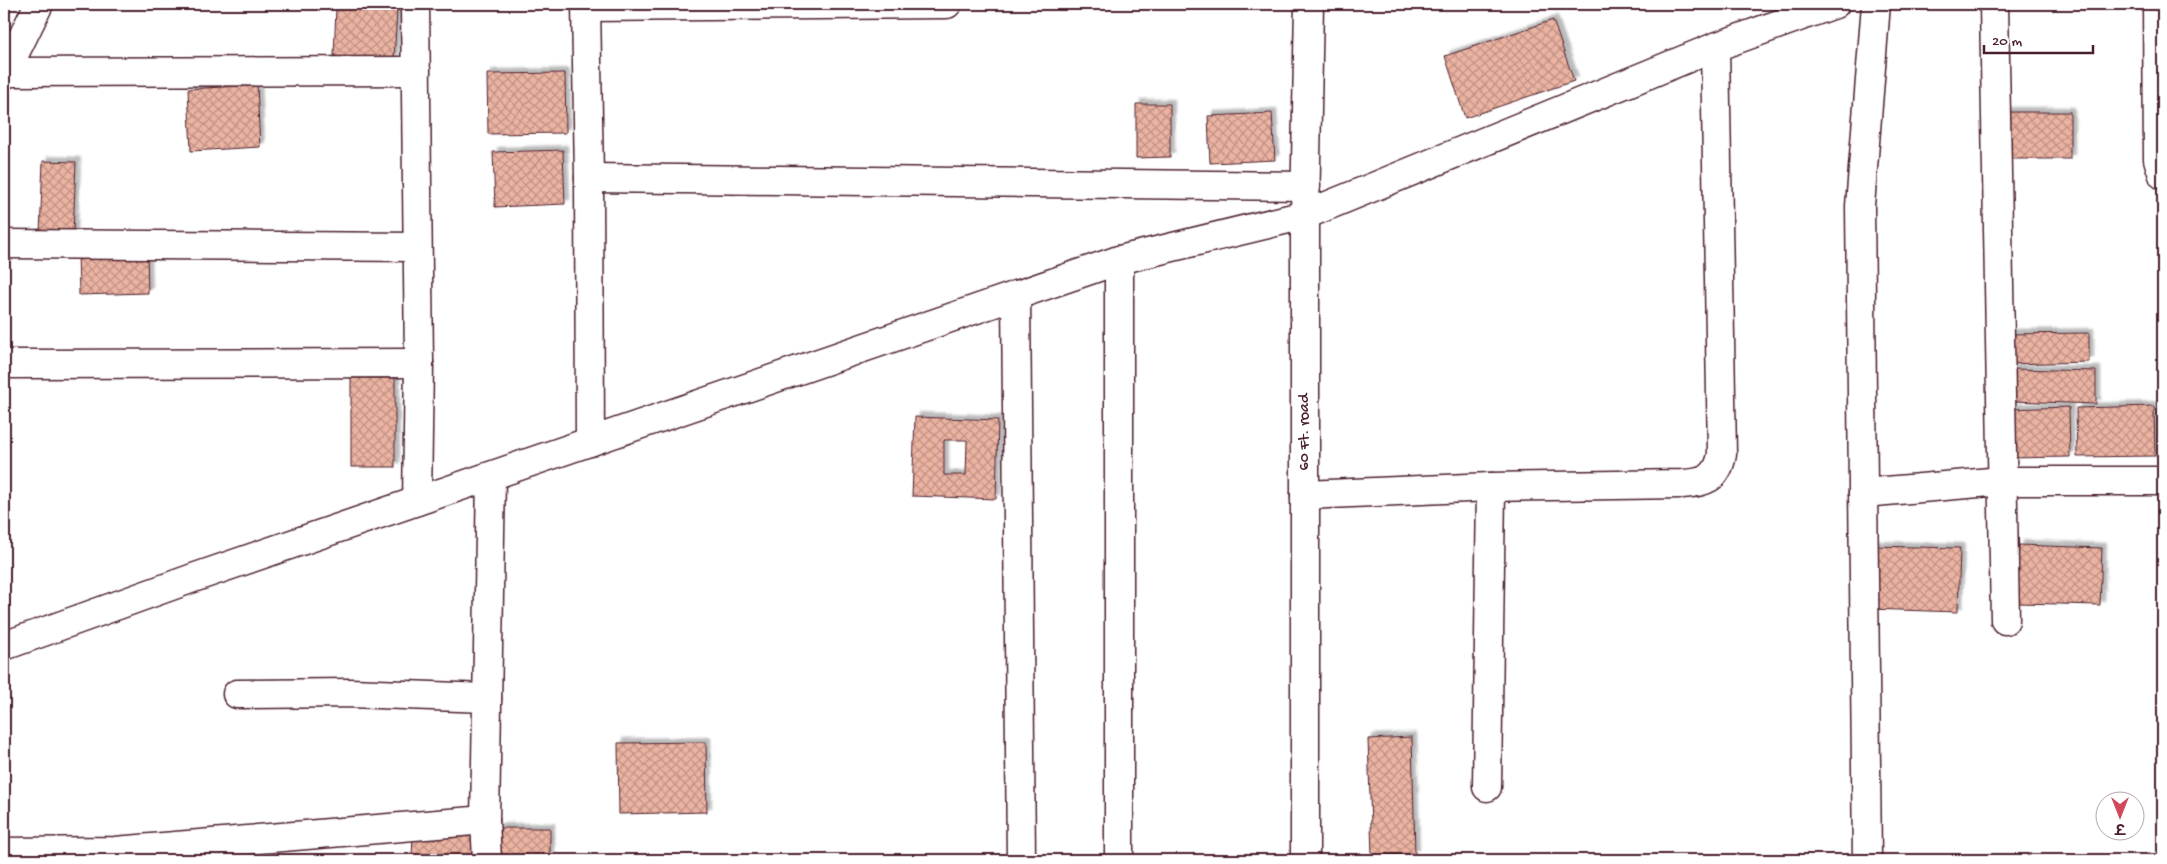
<svg xmlns="http://www.w3.org/2000/svg" width="2167" height="864" font-family="'Gochi Hand','Playpen Sans Deva',sans-serif">
	<style>
		.building { fill: url(#building-cross-hatch); stroke: #4a1f2b; fill-rule: evenodd; filter: url(#shadow) }
		.lines { fill: none; stroke-linecap: round; stroke-linejoin: round }
		.minor-casing { stroke: #4a1f2b; stroke-width: 31 }
		.tertiary-casing { stroke: #4a1f2b; stroke-width: 31 }
		.minor { stroke: #fff; stroke-width: 28 }
		.tertiary { stroke: #fff; stroke-width: 28 }
		.labels { text-anchor: middle; dominant-baseline: central; stroke-width: 4; stroke-linejoin: round; paint-order: stroke }
		.street-label { font-size: 16px; fill: #4a1f2b; stroke: #fff }
	</style>
	<defs>
		<pattern id="building-cross-hatch" width="8" height="8" patternUnits="userSpaceOnUse" patternTransform="scale(1.25)"><rect width="8" height="8" fill="#ebb3a2"/><path d="M0 0l8 8M0 8l8-8" fill="none" stroke="#c09184"/></pattern>
		<filter id="shadow"><feDropShadow dx="4.5" dy="-4.5" stdDeviation="1" flood-color="#0004"/></filter>
	</defs>
	<rect width="100%" height="100%" fill="#fff"/>
	<filter id="ink" filterUnits="userSpaceOnUse"><feTurbulence type="fractalNoise" baseFrequency=".02" numOctaves="2"/><feDisplacementMap in="SourceGraphic" scale="10" xChannelSelector="R" yChannelSelector="G"/><feConvolveMatrix kernelMatrix="1 2 1 2 8 2 1 2 1" color-interpolation-filters="sRGB"/></filter>
	<g filter="url(#ink)">
		<g class="building">
			<path d="M 336,7 L 397,10 L 394,60 L 334,56 Z"/>
			<path d="M 1553,20 L 1574,81 L 1465,118 L 1445,56 Z"/>
			<path d="M 565,73 L 566,133 L 488,134 L 487,74 Z"/>
			<path d="M 257,85 L 260,147 L 191,151 L 188,89 Z"/>
			<path d="M 1136,104 L 1170,104 L 1170,157 L 1136,158 Z"/>
			<rect x="2005" y="112" width="65" height="47"/>
			<path d="M 1272,113 L 1275,160 L 1210,163 L 1208,116 Z"/>
			<path d="M 563,150 L 565,204 L 495,207 L 493,152 Z"/>
			<path d="M 43,161 L 76,162 L 73,234 L 40,233 Z"/>
			<path d="M 147,250 L 148,293 L 79,295 L 78,251 Z"/>
			<path d="M 2089,333 L 2089,362 L 2008,364 L 2008,334 Z"/>
			<path d="M 2012,369 L 2096,371 L 2096,404 L 2011,401 Z"/>
			<rect x="351" y="378" width="44" height="89"/>
			<path d="M 2154,406 L 2155,456 L 2077,457 L 2076,408 Z"/>
			<path d="M 2069,407 L 2070,457 L 2009,458 L 2008,409 Z"/>
			<path d="M 915,417 L 998,420 L 996,499 L 912,496 ZM 944,440 L 967,440 L 966,475 L 944,475 Z"/>
			<path d="M 2019,545 L 2102,548 L 2100,605 L 2017,603 Z"/>
			<path d="M 1871,546 L 1960,548 L 1958,612 L 1869,609 Z"/>
			<path d="M 1412,737 L 1415,854 L 1372,855 L 1368,739 Z"/>
			<path d="M 706,742 L 707,812 L 619,814 L 618,743 Z"/>
			<rect x="492" y="828" width="58" height="32"/>
			<path d="M 413,831 L 480,833 L 480,860 L 412,860 Z"/>
		</g>
		<g class="lines">
			<g class="minor-casing">
				<g id="minor">
					<path d="M 415,4 L 419,363 L 417,501"/>
					<path d="M 586,4 L 589,178 L 590,442"/>
					<path d="M 1994,4 L 2005,620"/>
					<path d="M 2157,4 L 2158,159 L 2163,175"/>
					<path d="M 586,7 L 947,4"/>
					<path d="M 4,72 L 416,71"/>
					<path d="M 4,75 L 39,4"/>
					<path d="M 589,178 L 1306,186"/>
					<path d="M 4,244 L 417,247"/>
					<path d="M 1119,260 L 1119,860"/>
					<path d="M 1016,295 L 1021,860"/>
					<path d="M 4,364 L 419,363"/>
					<path d="M 1863,493 L 2002,481 L 2163,481"/>
					<path d="M 1305,495 L 1491,487 L 1682,484 C 1704,483 1718,479 1722,454 L 1715,47"/>
					<path d="M 237,694 L 350,693 L 487,698"/>
					<path d="M 1487,787 L 1491,487"/>
					<path d="M 4,852 L 115,851 L 485,820"/>
					<path d="M 487,860 L 485,820 L 491,477"/>
					<path d="M 1867,860 L 1860,206 L 1876,4"/>
				</g>
			</g>
			<g class="tertiary-casing">
				<g id="tertiary">
					<path d="M 4,646 L 196,577 L 1119,260 L 1305,215 L 1715,47 L 1835,4"/>
					<path d="M 1305,860 L 1305,215 L 1309,4"/>
				</g>
			</g>
			<use href="#minor" class="minor"/>
			<use href="#tertiary" class="tertiary"/>
		</g>
	</g>
	<g class="labels">
		<g class="street-label">
			<text transform="translate(1305 432) rotate(-90)">60 Ft. road</text>
		</g>
	</g>
	<rect width="2167" height="864" fill="none" stroke="#fff" stroke-width="20"/>
	<rect x="10" y="10" width="2147" height="844" fill="none" stroke="#4a1f2b" stroke-width="2" filter="url(#ink)"/>
	<g transform="translate(2120 816) rotate(180)"><circle r="24" fill="#ffffff" stroke="#b7a5aa"/>
	<path d="M0-4L9 19L0 12L-9 19Z" fill="#d1495b"/>
	<text y="-8" font-size="14" font-weight="bold" text-anchor="middle" fill="#4a1f2b">उ</text>
	</g>
	<path d="M1984 45v8h109v-8" fill="none" stroke="#4a1f2b" stroke-width="2.5"/>
	<text x="1992" y="45" font-size="15" fill="#4a1f2b" stroke="#ffffff" stroke-width="4" paint-order="stroke">20 m</text>
</svg>
